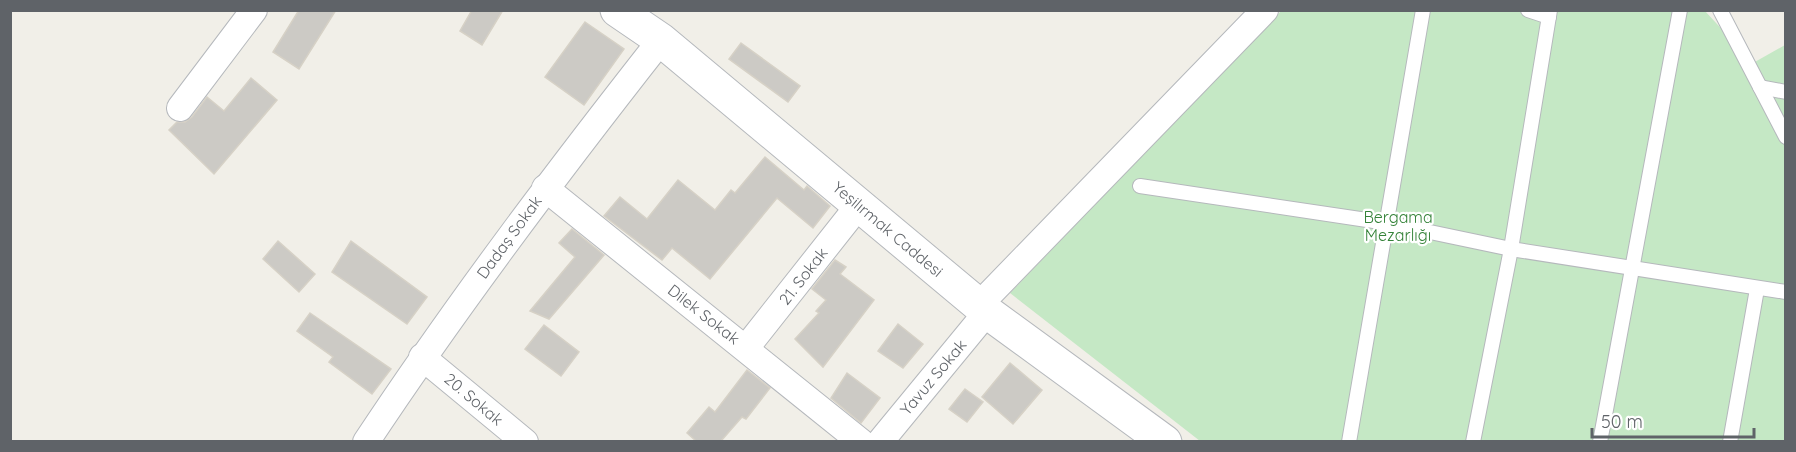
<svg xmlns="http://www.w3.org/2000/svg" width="1796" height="452" font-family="Quicksand,sans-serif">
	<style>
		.green { fill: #c5e8c5 }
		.building { fill: #cccac5; stroke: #d6d1c6; stroke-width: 1.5 }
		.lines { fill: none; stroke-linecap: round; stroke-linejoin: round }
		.service-casing { stroke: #b5b8bc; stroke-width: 16 }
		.minor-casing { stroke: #b5b8bc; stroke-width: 28 }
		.tertiary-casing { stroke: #b5b8bc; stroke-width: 35 }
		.service { stroke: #fff; stroke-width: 14 }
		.minor { stroke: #fff; stroke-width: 26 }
		.tertiary { stroke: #fff; stroke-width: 33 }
		.labels { text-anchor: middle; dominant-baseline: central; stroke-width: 4.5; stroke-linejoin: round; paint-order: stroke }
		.park-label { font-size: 16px; fill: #348238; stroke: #fff }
		.street-label { font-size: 16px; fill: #5f6368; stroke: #fff }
	</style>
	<rect width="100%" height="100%" fill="#f1efe8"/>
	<path class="green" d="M 1281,11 L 1705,11 L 1753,63 L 1785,45 L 1785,441 L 1200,441 L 1010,293 Z"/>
	<g class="building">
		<path d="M 299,10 L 336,10 L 299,69 L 273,52 Z"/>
		<path d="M 472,10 L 503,10 L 482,45 L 460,31 Z"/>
		<path d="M 585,22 L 624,49 L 584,105 L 545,77 Z"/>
		<path d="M 741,43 L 800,86 L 788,102 L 729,59 Z"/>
		<path d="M 251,78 L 277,100 L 214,174 L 169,130 L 177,122 L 185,122 L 192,117 L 207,97 L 224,111 Z"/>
		<path d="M 765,157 L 804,190 L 807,186 L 830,206 L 813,228 L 777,198 L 710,279 L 672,248 L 662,260 L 604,216 L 620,197 L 647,219 L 678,180 L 715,210 L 731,190 L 735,193 Z"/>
		<path d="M 572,229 L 604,255 L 549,319 L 530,311 L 575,257 L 559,243 Z"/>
		<path d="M 278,241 L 315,274 L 299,292 L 263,259 Z"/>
		<path d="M 351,241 L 427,297 L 407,324 L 332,272 Z"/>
		<path d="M 835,260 L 846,267 L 840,274 L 874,300 L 823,367 L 795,339 L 819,313 L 816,311 L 826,300 L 812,289 Z"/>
		<path d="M 310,313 L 391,369 L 372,394 L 329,362 L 333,357 L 297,331 Z"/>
		<path d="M 898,324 L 923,344 L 903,368 L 878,351 Z"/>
		<path d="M 544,325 L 579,352 L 561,376 L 525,349 Z"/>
		<path d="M 1010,363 L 1042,390 L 1013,424 L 982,397 Z"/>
		<path d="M 747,370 L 770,388 L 746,419 L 742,417 L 721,441 L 696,441 L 687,433 L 709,407 L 715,412 Z"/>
		<path d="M 847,373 L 880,398 L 861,423 L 831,398 Z"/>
		<path d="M 965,389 L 983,402 L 967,422 L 949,409 Z"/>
	</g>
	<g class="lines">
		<g class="service-casing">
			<g id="service">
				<path d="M 1528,10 L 1549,17"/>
				<path d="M 1720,10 L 1786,137"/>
				<path d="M 1760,87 L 1786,92"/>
				<path d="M 1140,186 L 1387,223 L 1511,249 L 1786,292"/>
				<path d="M 1349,442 L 1423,10"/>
				<path d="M 1473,442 L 1511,249 L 1550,10"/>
				<path d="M 1600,442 L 1680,10"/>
				<path d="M 1730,442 L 1757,289"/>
			</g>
		</g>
		<g class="minor-casing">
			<g id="minor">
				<path d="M 180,108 L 254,10"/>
				<path d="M 545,188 L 861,442"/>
				<path d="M 979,305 L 1265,10"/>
				<path d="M 746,348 L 859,205"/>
				<path d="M 422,357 L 525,442"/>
				<path d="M 366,442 C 458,303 558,171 661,40"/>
				<path d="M 880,442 L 987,312"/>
			</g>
		</g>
		<g class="tertiary-casing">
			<path id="tertiary" d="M 617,10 L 661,40 L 987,312 L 1165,442"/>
		</g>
		<use href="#service" class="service"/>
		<use href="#minor" class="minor"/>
		<use href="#tertiary" class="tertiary"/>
	</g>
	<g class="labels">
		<g class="park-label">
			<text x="1398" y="217">Bergama<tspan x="1398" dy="18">Mezarlığı</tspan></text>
		</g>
		<g class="street-label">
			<text transform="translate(888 229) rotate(40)">Yeşilırmak Caddesi</text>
			<text transform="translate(509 237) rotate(-54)">Dadaş Sokak</text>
			<text transform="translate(803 276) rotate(-52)">21. Sokak</text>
			<text transform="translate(704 314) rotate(38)">Dilek Sokak</text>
			<text transform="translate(933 377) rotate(-50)">Yavuz Sokak</text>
			<text transform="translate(474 399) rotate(40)">20. Sokak</text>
		</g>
	</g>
	<rect width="1796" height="452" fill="none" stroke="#5f6368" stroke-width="24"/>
	<path d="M1592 428v9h162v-9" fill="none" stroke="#5f6368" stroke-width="3"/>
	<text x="1601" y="428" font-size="18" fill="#5f6368" stroke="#ffffff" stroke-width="4.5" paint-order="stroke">50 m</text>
</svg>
